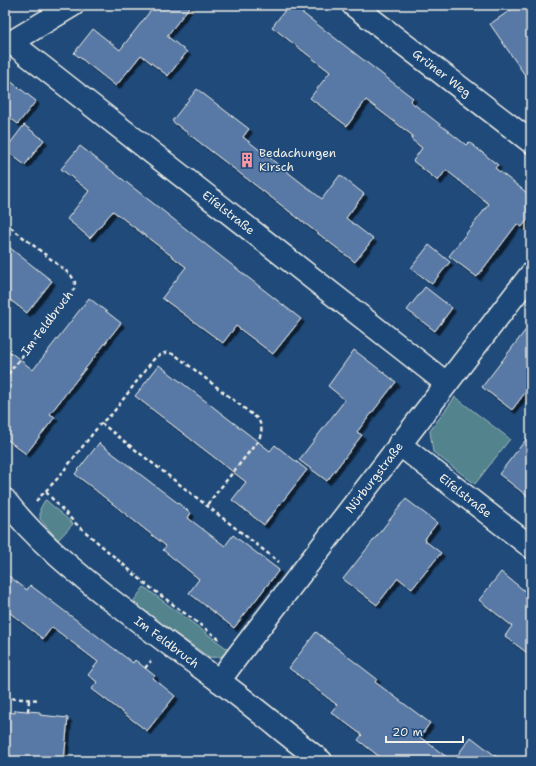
<svg xmlns="http://www.w3.org/2000/svg" width="536" height="766" font-family="'Shantell Sans',sans-serif">
	<style>
		.green { fill: #53838d; stroke: #a4baba }
		.building { fill: #5879a5; stroke: #f4f1e8; filter: url(#shadow) }
		.lines { fill: none; stroke-linecap: round; stroke-linejoin: round }
		.street-casing { stroke: #f4f1e8; stroke-width: 25 }
		.path { stroke: #f4f1e8; stroke-width: 2.5; stroke-dasharray: 4 3; stroke-linecap: butt }
		.street { stroke: #1f4a7a; stroke-width: 22 }
		.labels { text-anchor: middle; dominant-baseline: central; stroke-width: 3; stroke-linejoin: round; paint-order: stroke }
		.street-label { font-size: 12px; fill: #f4f1e8; stroke: #1f4a7a }
		.poi-label { font-size: 12px; fill: #f4f1e8; stroke: #1f4a7a; text-anchor: start }
	</style>
	<defs>
		<filter id="shadow"><feDropShadow dx="3.5" dy="3.5" stdDeviation="0" flood-color="#0009"/></filter>
	</defs>
	<rect width="100%" height="100%" fill="#1f4a7a"/>
	<filter id="ink" filterUnits="userSpaceOnUse"><feTurbulence type="fractalNoise" baseFrequency=".025" numOctaves="2"/><feDisplacementMap in="SourceGraphic" scale="8" xChannelSelector="R" yChannelSelector="G"/><feConvolveMatrix kernelMatrix="1 2 1 2 8 2 1 2 1" color-interpolation-filters="sRGB"/></filter>
	<g filter="url(#ink)">
		<g class="green">
			<path d="M 455,397 L 510,439 L 475,484 L 433,452 L 430,431 Z"/>
			<path d="M 45,500 L 46,500 L 73,524 L 58,540 L 40,519 L 40,509 Z"/>
			<path d="M 144,587 L 229,650 C 225,657 217,658 209,657 L 132,603 Z"/>
		</g>
		<g class="building">
			<path d="M 155,5 L 191,5 L 167,36 L 187,52 L 168,76 L 141,55 L 116,86 L 74,53 L 93,29 L 120,50 Z"/>
			<path d="M 289,5 L 292,5 L 413,98 L 410,101 L 466,145 L 469,142 L 489,158 L 498,165 L 495,168 L 531,196 L 531,215 L 522,227 L 517,224 L 477,277 L 449,256 L 489,204 L 446,170 L 438,181 L 413,161 L 422,148 L 411,139 L 413,136 L 366,100 L 347,126 L 310,98 L 330,72 L 272,27 Z"/>
			<path d="M 518,5 L 531,5 L 531,84 L 490,24 Z"/>
			<path d="M 5,77 L 36,101 L 18,124 L 5,114 Z"/>
			<path d="M 197,89 L 249,129 L 243,137 L 322,199 L 340,175 L 364,194 L 346,218 L 373,239 L 355,262 L 172,121 Z"/>
			<path d="M 24,125 L 44,140 L 25,165 L 5,150 Z"/>
			<path d="M 80,146 L 301,319 L 273,354 L 236,326 L 223,343 L 162,298 L 186,267 L 113,211 L 90,238 L 67,219 L 89,191 L 61,169 Z"/>
			<path d="M 5,244 L 52,281 L 27,313 L 5,296 Z"/>
			<path d="M 429,245 L 450,262 L 432,284 L 411,268 Z"/>
			<path d="M 425,287 L 452,308 L 435,331 L 407,310 Z"/>
			<path d="M 89,298 L 121,323 L 50,414 L 55,417 L 26,454 L 5,438 L 5,348 L 33,370 Z"/>
			<path d="M 531,323 L 531,385 L 512,410 L 482,387 Z"/>
			<path d="M 354,350 L 396,382 L 357,432 L 362,435 L 327,481 L 299,460 L 345,400 L 328,386 Z"/>
			<path d="M 159,365 L 270,451 L 275,445 L 307,470 L 264,525 L 232,500 L 246,482 L 135,396 Z"/>
			<path d="M 531,433 L 531,499 L 499,474 Z"/>
			<path d="M 99,443 L 191,513 L 188,518 L 225,546 L 233,535 L 279,570 L 234,628 L 189,593 L 199,579 L 163,550 L 166,546 L 75,474 Z"/>
			<path d="M 406,499 L 437,523 L 424,540 L 441,553 L 412,589 L 398,578 L 377,605 L 343,579 Z"/>
			<path d="M 501,572 L 531,596 L 531,656 L 505,636 L 512,626 L 479,600 Z"/>
			<path d="M 5,573 L 27,590 L 30,585 L 133,663 L 135,660 L 155,676 L 153,678 L 175,696 L 147,731 L 92,689 L 97,682 L 88,675 L 98,662 L 52,627 L 43,639 L 5,609 Z"/>
			<path d="M 316,632 L 377,679 L 375,682 L 430,723 L 420,737 L 452,761 L 385,761 L 358,740 L 362,735 L 331,712 L 337,705 L 289,668 Z"/>
			<path d="M 15,710 L 40,712 L 40,715 L 68,718 L 64,761 L 10,761 L 11,758 L 5,757 L 5,712 L 15,713 Z"/>
			<path d="M 471,737 L 502,761 L 453,761 Z"/>
		</g>
		<g class="lines">
			<g class="street-casing">
				<g id="street">
					<path id="s1" d="M 353,5 L 531,142"/>
					<path id="s2" d="M 12,43 L 446,383"/>
					<path d="M 5,46 L 73,5"/>
					<path id="s3" d="M 399,444 L 531,547"/>
					<path id="s4" d="M 5,500 C 35,539 73,570 111,600 C 146,627 182,654 218,680 C 253,706 286,734 321,761"/>
					<path id="s5" d="M 219,681 L 239,654 L 531,274"/>
				</g>
			</g>
			<g class="path">
				<path d="M 5,223 L 66,271 L 71,275 L 75,282 L 74,289 L 69,296 L 5,378"/>
				<path d="M 101,423 L 279,562"/>
				<path d="M 46,492 L 74,522 L 147,585 L 219,639"/>
				<path d="M 36,501 L 58,478 L 101,423 L 112,414 L 153,360 C 162,352 168,350 178,357 L 258,419 C 263,428 262,433 258,441 L 206,506"/>
				<path d="M 145,668 L 151,661"/>
				<path d="M 5,698 L 40,700"/>
				<path d="M 28,711 L 29,700"/>
			</g>
			<use href="#street" class="street"/>
		</g>
	</g>
	<defs>
		<g id="building-bare" transform="scale(1.2)"><path d="M-4-6H4V6H1V3H-1V6H-4ZM-2.5-4.3h1.7v1.8h-1.7ZM.8-4.3h1.7v1.8H.8ZM-2.5-1h1.7V.8h-1.7ZM.8-1h1.7V.8H.8Z" fill="#ff9aa2" stroke="#1f4a7a" stroke-width="2.5" paint-order="stroke"/></g>
	</defs>
	<g fill-rule="evenodd">
		<use href="#building-bare" x="247" y="160"/>
	</g>
	<g class="labels">
		<g class="street-label">
			<text stroke="none"><textPath href="#s1" startOffset="112">Grüner Weg</textPath></text>
			<text stroke="none"><textPath href="#s2" startOffset="275">Eifelstraße</textPath></text>
			<text transform="translate(47 323) rotate(-53)">Im Feldbruch</text>
			<text stroke="none"><textPath href="#s5" startOffset="256">Nürburgstraße</textPath></text>
			<text stroke="none"><textPath href="#s3" startOffset="84">Eifelstraße</textPath></text>
			<text stroke="none"><textPath href="#s4" startOffset="216">Im Feldbruch</textPath></text>
		</g>
		<g class="poi-label">
			<text x="259" y="153">Bedachungen<tspan x="259" dy="14">Kirsch</tspan></text>
		</g>
	</g>
	<rect width="536" height="766" fill="none" stroke="#1f4a7a" stroke-width="20"/>
	<rect x="10" y="10" width="516" height="746" fill="none" stroke="#f4f1e8" stroke-width="1.5" filter="url(#ink)"/>
	<path d="M386 736v6h77v-6" fill="none" stroke="#f4f1e8" stroke-width="2"/>
	<text x="392" y="736" font-size="12" fill="#f4f1e8" stroke="#1f4a7a" stroke-width="3" paint-order="stroke">20 m</text>
</svg>
